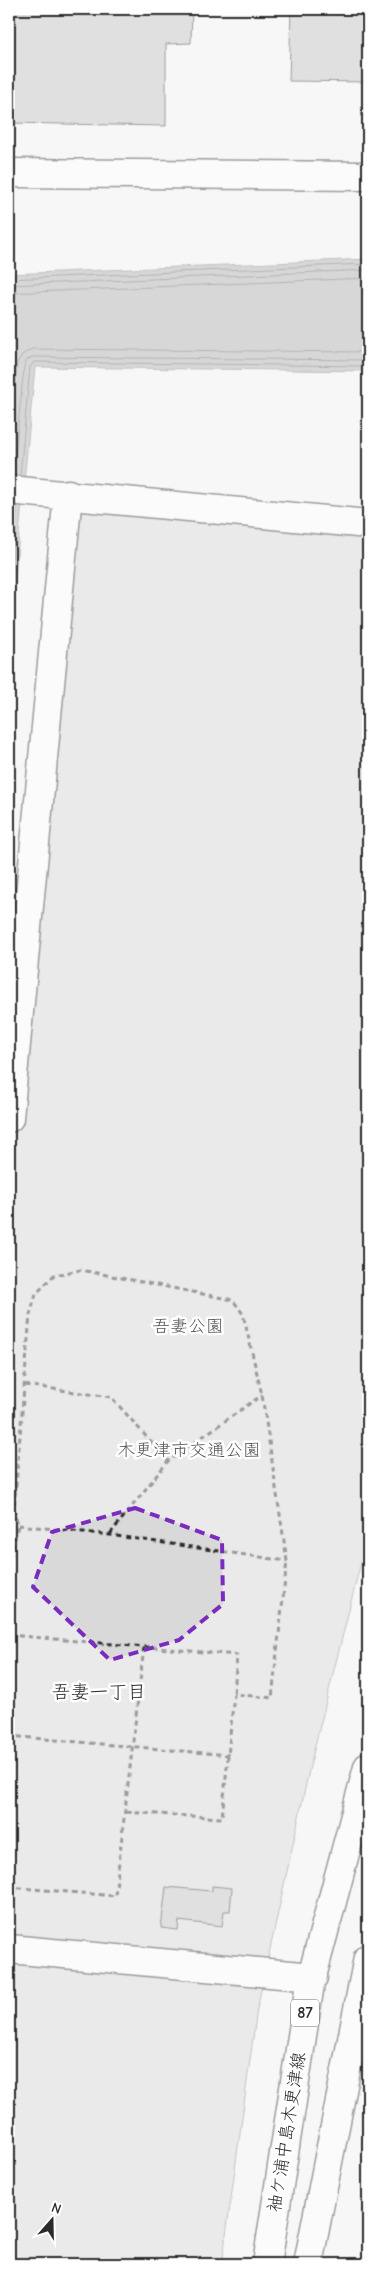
<svg xmlns="http://www.w3.org/2000/svg" width="377" height="2273" font-family="'Comic Neue','Klee One',sans-serif">
	<style>
		.green { fill: #d9d9d9; stroke: #828282 }
		.water { fill: #b0b0b0; stroke: #7b7b7b }
		.lines { fill: none; stroke-linecap: round; stroke-linejoin: round }
		.shore { stroke: #606060; stroke-width: 1 }
		.building { fill: #c4c4c4; stroke: #2b2b2b }
		.minor-casing { stroke: #2b2b2b; stroke-width: 31 }
		.major-casing { stroke: #2b2b2b; stroke-width: 31 }
		.path { stroke: #2b2b2b; stroke-width: 3; stroke-dasharray: 5 4; stroke-linecap: butt }
		.minor { stroke: #fff; stroke-width: 28 }
		.major { stroke: #fff; stroke-width: 28 }
		.marked { fill: none; stroke: #7b2cbf; stroke-width: 4; stroke-dasharray: 10 6; stroke-linejoin: round }
		.labels { text-anchor: middle; dominant-baseline: central; stroke-width: 5; stroke-linejoin: round; paint-order: stroke }
		.shield { fill: #fff; stroke: #6b6b6b; stroke-width: 1 }
		.shield-label { font-size: 16px; font-weight: bold; fill: #2b2b2b }
		.park-label { font-size: 18px; fill: #565656; stroke: #fff }
		.street-label { font-size: 18px; fill: #2b2b2b; stroke: #fff }
		.neighbourhood-label { font-size: 19px; fill: #2b2b2b; stroke: #fff }
	</style>
	<rect width="100%" height="100%" fill="#f7f7f7"/>
	<filter id="ink" filterUnits="userSpaceOnUse"><feTurbulence type="fractalNoise" baseFrequency=".02" numOctaves="2"/><feDisplacementMap in="SourceGraphic" scale="10" xChannelSelector="R" yChannelSelector="G"/><feConvolveMatrix kernelMatrix="1 2 1 2 8 2 1 2 1" color-interpolation-filters="sRGB"/></filter>
	<g filter="url(#ink)">
		<path class="green" d="M 68,494 L 368,524 L 368,1534 L 310,1766 L 257,2009 L 222,2264 L 9,2264 L 9,1118 Z"/>
		<path class="water" d="M 368,259 L 368,371 L 35,367 L 9,640 L 9,274 Z"/>
		<g class="lines">
			<g class="shore">
				<path d="M 9,279 L 368,264"/>
				<path d="M 9,285 L 368,270"/>
				<path d="M 9,293 L 368,278"/>
				<path d="M 9,447 L 17,363 L 22,355 L 32,349 L 368,352"/>
				<path d="M 13,475 L 24,367 L 26,361 L 32,357 L 368,360"/>
				<path d="M 20,476 L 30,367 L 34,362 L 368,366"/>
				<path d="M 9,588 L 17,506"/>
			</g>
		</g>
		<g class="building">
			<path d="M 9,9 L 192,9 L 191,43 L 166,44 L 166,126 L 9,123 Z"/>
			<path d="M 291,9 L 368,9 L 368,82 L 289,81 Z"/>
			<path d="M 212,1886 L 232,1888 L 230,1911 L 224,1911 L 222,1926 L 179,1921 L 178,1930 L 161,1928 L 166,1887 L 212,1891 Z"/>
		</g>
		<g class="lines">
			<g class="minor-casing">
				<g id="minor">
					<path d="M 9,173 L 368,176"/>
					<path d="M 9,490 L 368,524"/>
					<path d="M 9,1118 L 68,494"/>
					<path d="M 9,1949 L 313,1977"/>
				</g>
			</g>
			<g class="major-casing">
				<g id="major">
					<path d="M 267,2264 L 310,1984 L 368,1767"/>
					<path d="M 308,2264 L 368,1958"/>
				</g>
			</g>
			<g class="path">
				<path d="M 25,1385 L 111,1397 L 168,1461"/>
				<path d="M 18,1525 L 110,1535 L 287,1561"/>
				<path d="M 110,1534 L 168,1461 L 262,1395"/>
				<path d="M 9,1566 L 18,1525 L 14,1509 L 30,1315 L 36,1294 L 54,1275 L 81,1270 L 233,1300 L 243,1314 L 262,1395 L 287,1561 L 272,1698 L 234,1694 L 222,1818 L 125,1812"/>
				<path d="M 9,1635 L 237,1655 L 234,1694"/>
				<path d="M 9,1736 L 229,1755"/>
				<path d="M 9,1887 L 115,1896 L 144,1647"/>
			</g>
			<use href="#minor" class="minor"/>
			<use href="#major" class="major"/>
		</g>
	</g>
	<path d="M0 0H377V2273H0ZM 135,1508 L 222,1540 L 223,1604 L 179,1640 L 110,1660 L 33,1587 L 52,1532 Z" fill="#f7f7f7" fill-opacity=".55" fill-rule="evenodd"/>
	<path class="marked" d="M 135,1508 L 222,1540 L 223,1604 L 179,1640 L 110,1660 L 33,1587 L 52,1532 Z"/>
	<g class="labels">
		<rect class="shield" x="291" y="1999.5" width="28" height="27" rx="4"/>
		<g class="shield-label">
			<text x="305" y="2013">87</text>
		</g>
		<g class="park-label">
			<text x="188" y="1326">吾妻公園</text>
			<text x="189" y="1450">木更津市交通公園</text>
		</g>
		<g class="street-label">
			<text transform="translate(287 2132) rotate(-81)">袖ケ浦中島木更津線</text>
		</g>
		<g class="neighbourhood-label">
			<text x="99" y="1692">吾妻一丁目</text>
		</g>
	</g>
	<rect width="377" height="2273" fill="none" stroke="#fff" stroke-width="30"/>
	<rect x="15" y="15" width="347" height="2243" fill="none" stroke="#2b2b2b" stroke-width="2" filter="url(#ink)"/>
	<g transform="translate(52 2220) rotate(20)" stroke="#ffffff" stroke-width="4" paint-order="stroke">
	<path d="M0-4L9 19L0 12L-9 19Z" fill="#2b2b2b"/>
	<text y="-8" font-size="14" font-weight="bold" text-anchor="middle" fill="#2b2b2b">N</text>
	</g>
</svg>
